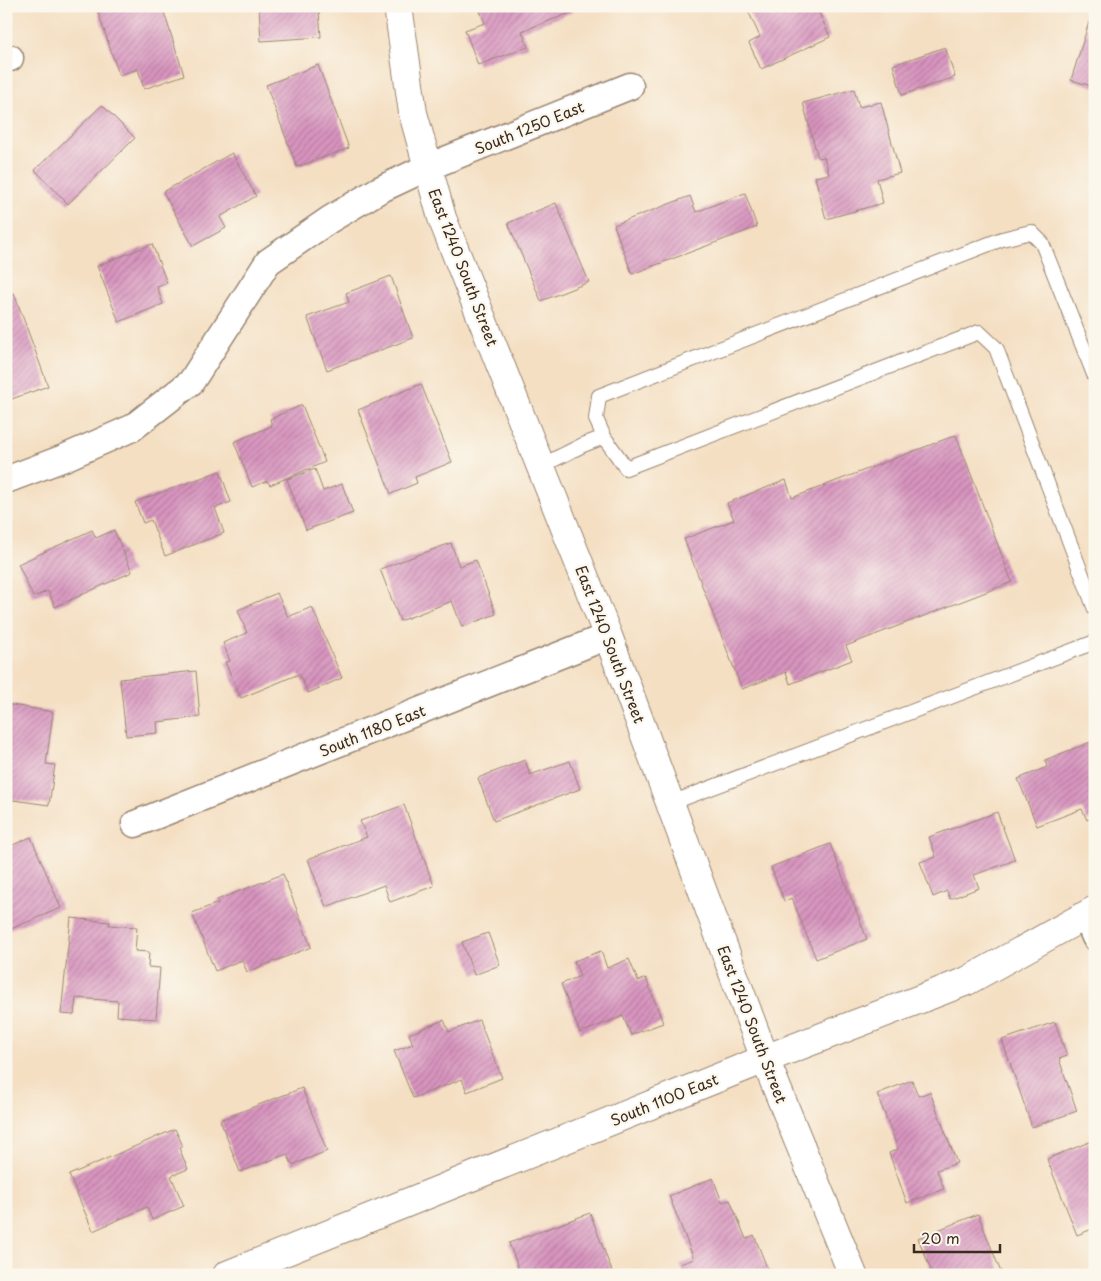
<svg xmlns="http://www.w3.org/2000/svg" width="1101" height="1281" font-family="'Playpen Sans',sans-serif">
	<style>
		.building { fill: url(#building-hatch) }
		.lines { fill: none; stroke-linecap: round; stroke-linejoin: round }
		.service-casing { stroke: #988470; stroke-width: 16 }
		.minor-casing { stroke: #988470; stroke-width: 29 }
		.tertiary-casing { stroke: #988470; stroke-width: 30 }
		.service { stroke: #fff; stroke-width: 14 }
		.minor { stroke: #fff; stroke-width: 26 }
		.tertiary { stroke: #fff; stroke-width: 28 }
		.labels { text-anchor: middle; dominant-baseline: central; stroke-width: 4.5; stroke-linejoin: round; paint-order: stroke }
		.street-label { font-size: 15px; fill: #3b2a1e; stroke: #fbf7ec }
	</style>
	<defs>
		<pattern id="building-hatch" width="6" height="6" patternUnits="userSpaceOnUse" patternTransform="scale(1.25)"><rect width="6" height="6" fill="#d894bf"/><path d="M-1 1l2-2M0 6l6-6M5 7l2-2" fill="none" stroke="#b0799b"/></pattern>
	</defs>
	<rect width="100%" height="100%" fill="#fbf7ec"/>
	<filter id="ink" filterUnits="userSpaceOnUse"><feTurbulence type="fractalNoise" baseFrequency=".02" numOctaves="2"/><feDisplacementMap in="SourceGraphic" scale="10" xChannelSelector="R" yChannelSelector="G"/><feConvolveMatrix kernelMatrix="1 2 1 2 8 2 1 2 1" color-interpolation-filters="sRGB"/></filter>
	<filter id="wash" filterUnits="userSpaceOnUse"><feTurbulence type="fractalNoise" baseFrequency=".0096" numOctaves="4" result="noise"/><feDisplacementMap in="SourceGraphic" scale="20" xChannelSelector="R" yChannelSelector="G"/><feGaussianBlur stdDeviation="1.12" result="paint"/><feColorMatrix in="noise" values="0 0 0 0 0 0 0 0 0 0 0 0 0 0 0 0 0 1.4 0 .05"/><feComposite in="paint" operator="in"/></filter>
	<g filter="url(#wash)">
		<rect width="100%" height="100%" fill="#f4dfc3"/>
		<g id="blocks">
			<g class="building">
				<path d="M 96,6 L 162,6 L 184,75 L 144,89 L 138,69 L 119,75 Z"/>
				<path d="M 259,6 L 311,6 L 311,12 L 319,11 L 321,37 L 261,41 Z"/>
				<path d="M 478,6 L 571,6 L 573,12 L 522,31 L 528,47 L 478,65 L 465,30 L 485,23 Z"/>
				<path d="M 746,6 L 816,6 L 830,37 L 761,69 L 749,43 L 760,37 Z"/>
				<path d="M 1094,6 L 1095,6 L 1095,87 L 1071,80 Z"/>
				<path d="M 945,47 L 955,77 L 902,95 L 893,65 Z"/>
				<path d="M 318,65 L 349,148 L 297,167 L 266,85 Z"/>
				<path d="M 854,89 L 859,107 L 881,102 L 900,173 L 877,179 L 883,203 L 826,219 L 815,177 L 829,174 L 824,157 L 818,158 L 803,103 Z"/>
				<path d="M 102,105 L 135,138 L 68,204 L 35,170 Z"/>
				<path d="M 232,153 L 256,196 L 220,217 L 226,228 L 193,246 L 163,192 Z"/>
				<path d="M 745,193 L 757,227 L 632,274 L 614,225 L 690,196 L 696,212 Z"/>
				<path d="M 556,203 L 589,282 L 541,301 L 508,223 Z"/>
				<path d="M 152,244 L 167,283 L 157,287 L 163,304 L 119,322 L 97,266 Z"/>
				<path d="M 391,276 L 413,338 L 327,370 L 307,317 L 349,302 L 346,293 Z"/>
				<path d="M 14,293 L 48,386 L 6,401 L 6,296 Z"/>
				<path d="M 421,384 L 452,462 L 415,477 L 417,483 L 391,494 L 358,410 Z"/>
				<path d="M 302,405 L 325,462 L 270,485 L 267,481 L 252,487 L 234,442 L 272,426 L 270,419 Z"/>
				<path d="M 956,435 L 1012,582 L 846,646 L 852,660 L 790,684 L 786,672 L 742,689 L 684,539 L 734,520 L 727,503 L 786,480 L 792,498 Z"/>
				<path d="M 315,469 L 323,491 L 342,484 L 353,513 L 306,530 L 287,479 Z"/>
				<path d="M 220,471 L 231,502 L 215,508 L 224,533 L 165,556 L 151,520 L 143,523 L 135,502 Z"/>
				<path d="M 92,530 L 96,538 L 114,530 L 132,572 L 55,607 L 48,591 L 33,597 L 18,564 Z"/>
				<path d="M 451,543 L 459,566 L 476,560 L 496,614 L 462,627 L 452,601 L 400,621 L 380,569 Z"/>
				<path d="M 277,593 L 288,617 L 312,607 L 342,678 L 308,693 L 299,674 L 241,698 L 225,662 L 230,661 L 223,643 L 247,633 L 238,610 Z"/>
				<path d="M 196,671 L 200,717 L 157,722 L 158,733 L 126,736 L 120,679 Z"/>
				<path d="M 6,704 L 53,712 L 46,764 L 55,765 L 49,805 L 6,799 Z"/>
				<path d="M 1093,741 L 1095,746 L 1095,817 L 1087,820 L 1082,809 L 1037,826 L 1018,779 L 1047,767 L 1045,760 Z"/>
				<path d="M 525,760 L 530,775 L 570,761 L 580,789 L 494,821 L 478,778 Z"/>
				<path d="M 404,805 L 434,886 L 390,902 L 384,885 L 326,907 L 308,859 L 367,837 L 360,821 Z"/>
				<path d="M 997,812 L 1015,860 L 974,875 L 979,888 L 950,899 L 947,891 L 933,897 L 920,862 L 936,857 L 929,837 Z"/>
				<path d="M 31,837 L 61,908 L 6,931 L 6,848 Z"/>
				<path d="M 830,844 L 867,939 L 816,959 L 792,898 L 784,901 L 771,867 Z"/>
				<path d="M 283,874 L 311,947 L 247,972 L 242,960 L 215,971 L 192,913 L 218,903 L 217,900 Z"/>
				<path d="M 71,918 L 110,922 L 109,925 L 137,927 L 135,951 L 149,952 L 148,967 L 160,968 L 156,1019 L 117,1016 L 118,1001 L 76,998 L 74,1015 L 61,1014 Z"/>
				<path d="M 488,933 L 500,965 L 474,975 L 462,942 Z"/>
				<path d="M 601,951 L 607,968 L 629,959 L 638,981 L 646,978 L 663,1023 L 631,1035 L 623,1016 L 580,1033 L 561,984 L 580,976 L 574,961 Z"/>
				<path d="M 444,1020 L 449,1032 L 479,1020 L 502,1078 L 467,1092 L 462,1079 L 413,1098 L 394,1051 L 413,1044 L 409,1034 Z"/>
				<path d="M 1055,1022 L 1067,1056 L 1059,1059 L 1077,1111 L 1032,1127 L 1002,1040 Z"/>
				<path d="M 912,1080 L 918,1096 L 930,1092 L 957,1163 L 937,1170 L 944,1189 L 907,1203 L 889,1153 L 898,1149 L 877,1094 Z"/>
				<path d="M 302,1088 L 327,1151 L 292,1165 L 287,1154 L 240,1172 L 220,1120 Z"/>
				<path d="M 175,1129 L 183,1146 L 179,1148 L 188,1169 L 171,1176 L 184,1206 L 152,1220 L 147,1207 L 93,1231 L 69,1175 Z"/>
				<path d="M 1092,1141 L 1095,1147 L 1095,1228 L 1077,1235 L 1047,1159 Z"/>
				<path d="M 713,1178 L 722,1202 L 730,1200 L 746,1239 L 754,1235 L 770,1275 L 685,1275 L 680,1264 L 694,1259 L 669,1196 Z"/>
				<path d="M 590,1213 L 613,1274 L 537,1275 L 535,1270 L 521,1275 L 509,1243 Z"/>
				<path d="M 978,1214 L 1002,1275 L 933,1275 L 918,1238 Z"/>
			</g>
		</g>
	</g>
	<g filter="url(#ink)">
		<use href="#blocks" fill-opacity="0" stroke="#988470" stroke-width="1"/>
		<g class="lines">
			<g class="service-casing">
				<g id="service">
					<path d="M 604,437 L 626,468 L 979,332 L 996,348 L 1095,609"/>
					<path d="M 541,466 L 583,445 L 604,437 L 596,419 L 599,396 L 1002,239 L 1031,232 L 1042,243 L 1095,377"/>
					<path d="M 671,803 L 1095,642"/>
				</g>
			</g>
			<g class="minor-casing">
				<g id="minor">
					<path d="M 6,59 L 10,58"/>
					<path d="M 6,480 L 64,458 L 132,428 L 191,382 L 268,262 L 329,220 L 379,190 L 428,167 L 630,86"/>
					<path d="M 135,824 L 608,636"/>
					<path d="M 1086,916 L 1095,937"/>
				</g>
			</g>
			<g class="tertiary-casing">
				<g id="tertiary">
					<path d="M 398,6 L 413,113 L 442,218 L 608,636 L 765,1059 L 853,1275"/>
					<path d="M 227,1275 L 765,1059 L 967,981 L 1095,910"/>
				</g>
			</g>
			<use href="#service" class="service"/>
			<use href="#minor" class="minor"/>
			<use href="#tertiary" class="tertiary"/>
		</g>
	</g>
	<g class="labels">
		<g class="street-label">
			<text transform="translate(529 127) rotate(-22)">South 1250 East</text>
			<text transform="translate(464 267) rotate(69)">East 1240 South Street</text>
			<text transform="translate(611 644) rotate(69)">East 1240 South Street</text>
			<text transform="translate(372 730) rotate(-22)">South 1180 East</text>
			<text transform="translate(753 1024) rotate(69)">East 1240 South Street</text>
			<text transform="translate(664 1099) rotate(-22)">South 1100 East</text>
		</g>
	</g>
	<rect width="1101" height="1281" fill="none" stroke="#fbf7ec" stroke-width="25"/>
	<path d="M914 1244v8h86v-8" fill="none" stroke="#3b2a1e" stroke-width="2.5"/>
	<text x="921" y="1244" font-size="15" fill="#3b2a1e" stroke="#fbf7ec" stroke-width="4" paint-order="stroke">20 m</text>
</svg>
